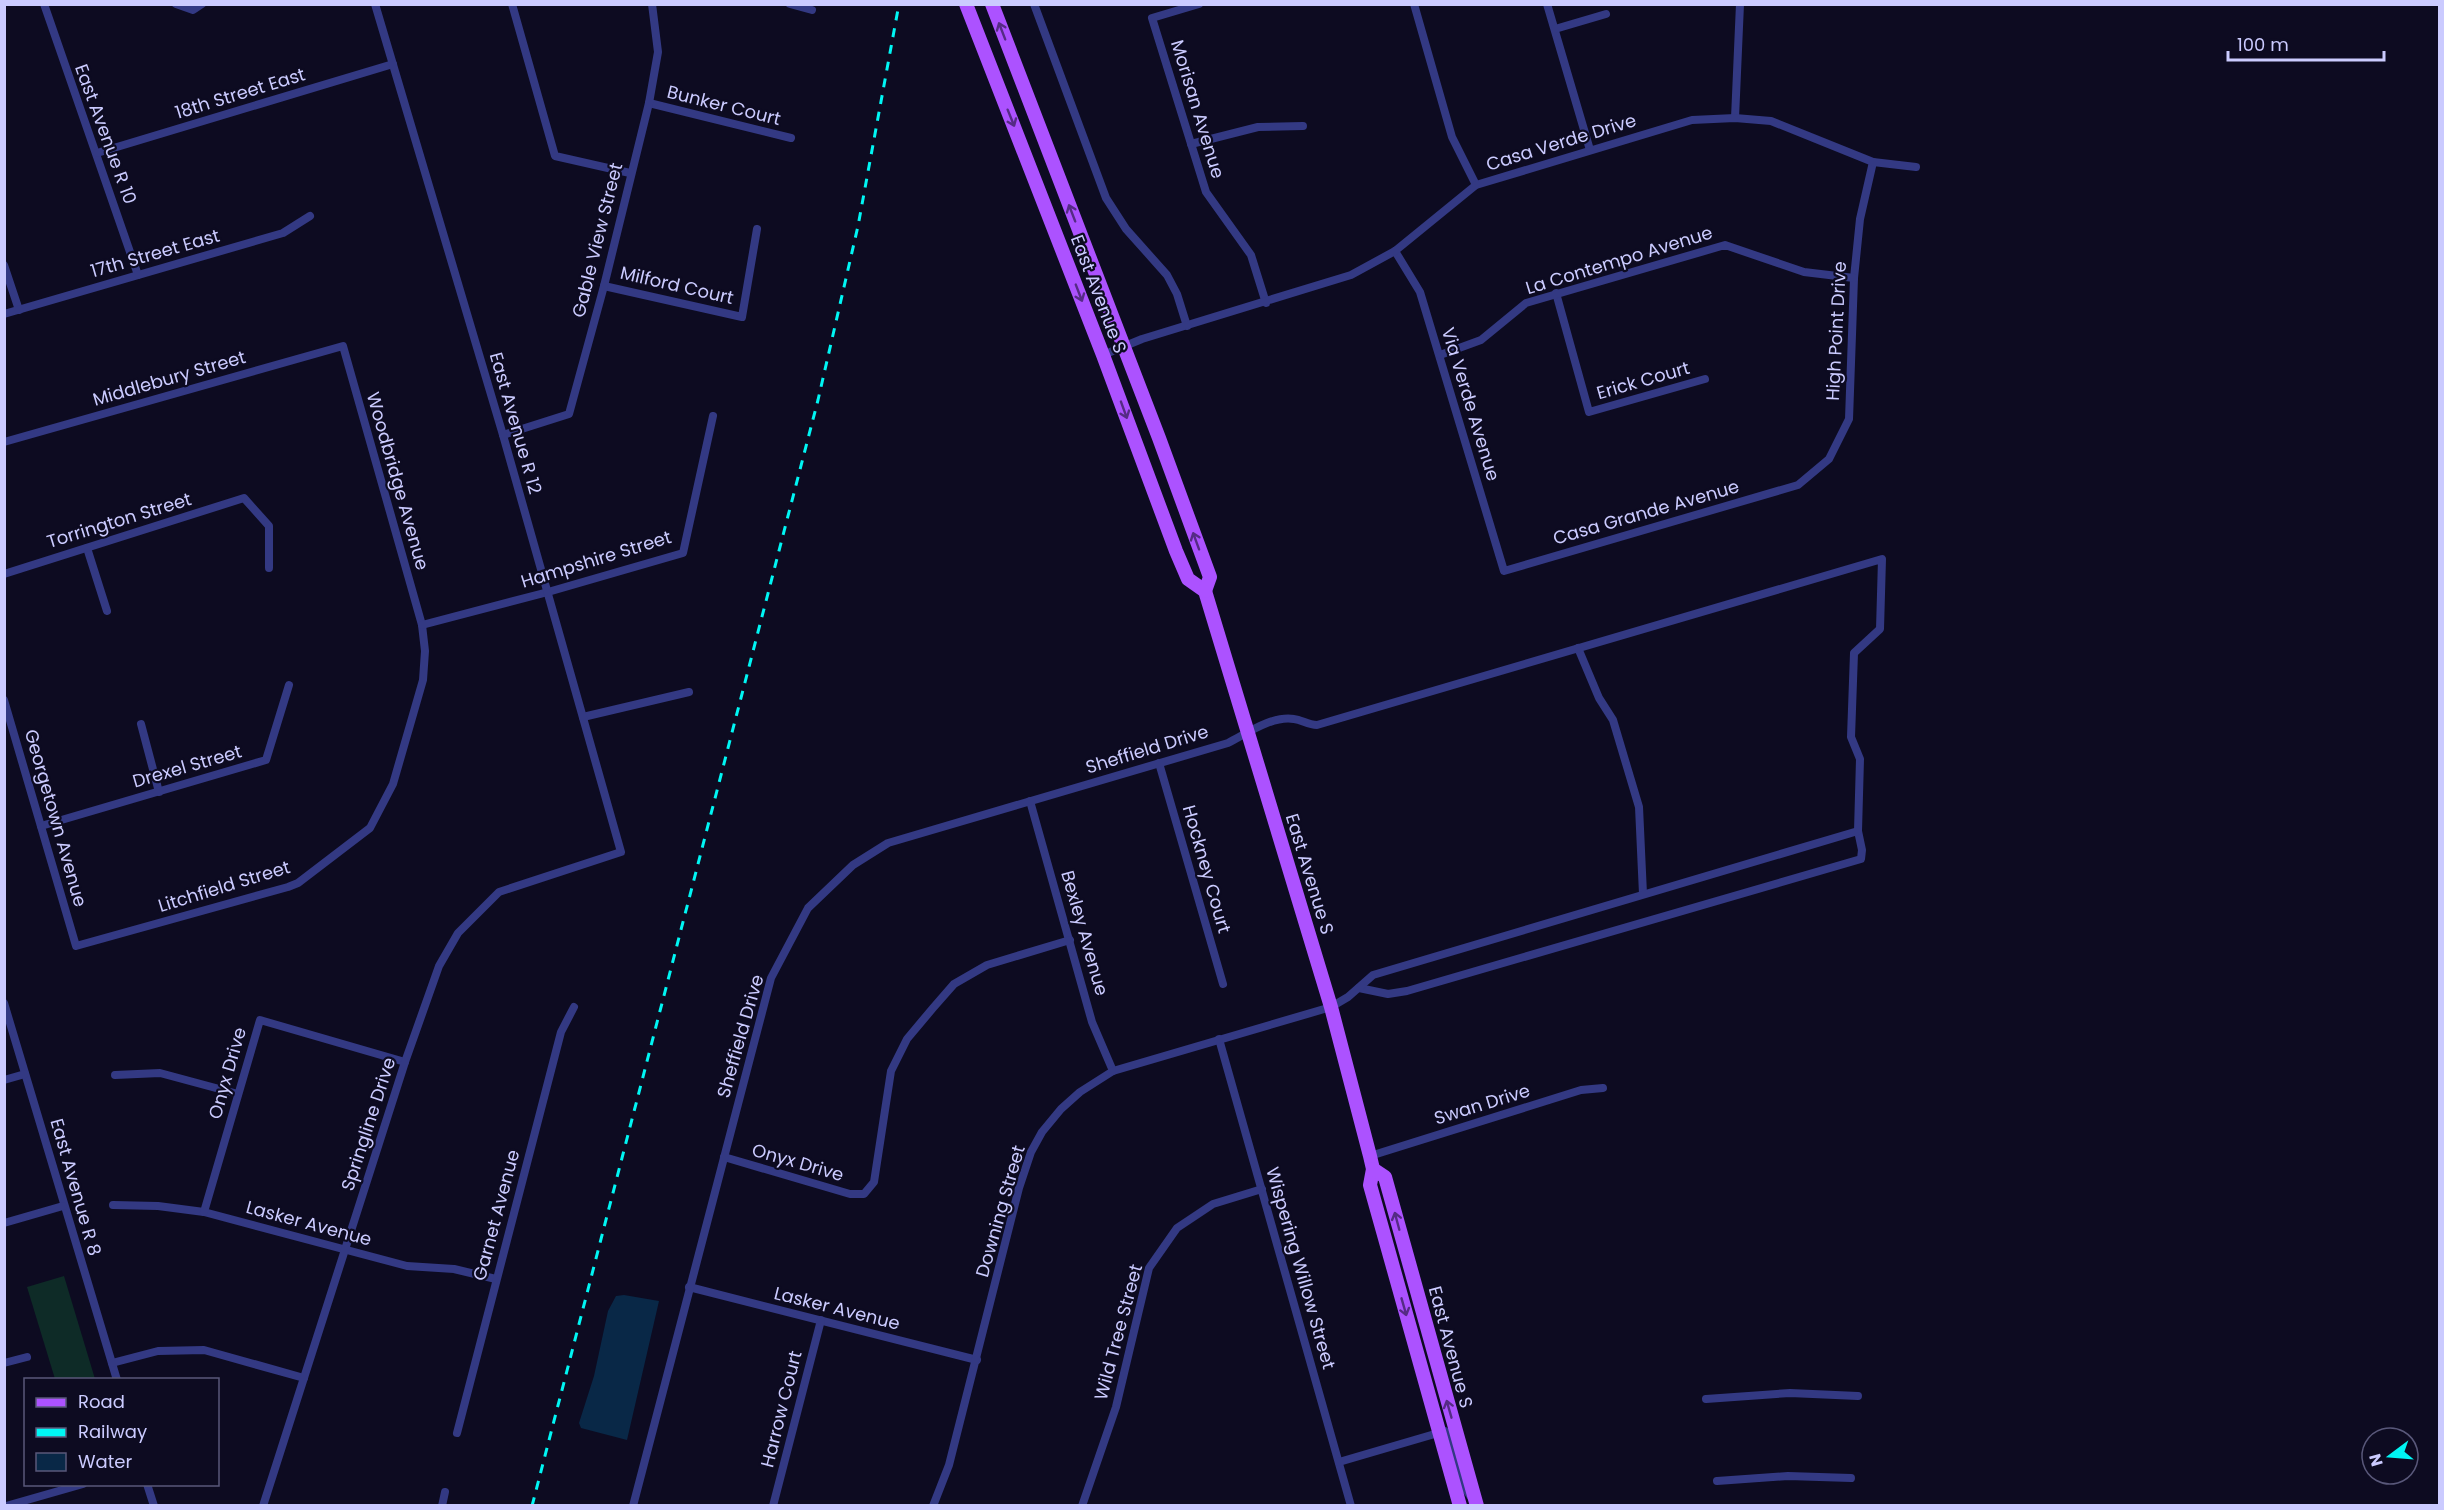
<svg xmlns="http://www.w3.org/2000/svg" width="2444" height="1510" font-family="Poppins,sans-serif">
	<style>
		.green { fill: #0e2b27 }
		.water { fill: #092847 }
		.lines { fill: none; stroke-linecap: round; stroke-linejoin: round }
		.street { stroke: #333983; stroke-width: 8 }
		.primary { stroke: #ac52ff; stroke-width: 14 }
		.rail { stroke: #00f6f4; stroke-width: 3; stroke-dasharray: 9 8; stroke-linecap: butt }
		.oneway { stroke: #552b85 }
		.labels { text-anchor: middle; dominant-baseline: central; stroke-width: 4.5; stroke-linejoin: round; paint-order: stroke }
		.street-label { font-size: 18px; fill: #cbcbff; stroke: #0d0b21 }
	</style>
	<rect width="100%" height="100%" fill="#0d0b21"/>
	<path class="green" d="M 64,1276 L 95,1379 L 55,1379 L 27,1287 Z"/>
	<path class="water" d="M 624,1295 L 659,1301 L 627,1440 L 581,1428 L 579,1423 L 594,1376 L 608,1311 L 616,1296 Z"/>
	<g class="lines">
		<g class="street">
			<path d="M 44,4 L 138,275"/>
			<path d="M 176,4 L 193,10 L 202,4"/>
			<path d="M 512,4 L 555,156 L 630,173"/>
			<path d="M 790,4 L 812,10"/>
			<path d="M 1034,4 L 1106,198 L 1126,229 L 1167,275 L 1177,294 L 1187,326"/>
			<path d="M 1199,4 L 1152,18 L 1206,192 L 1251,255 L 1266,303"/>
			<path d="M 1414,4 L 1452,137 L 1476,185"/>
			<path d="M 1547,4 L 1590,150"/>
			<path d="M 1555,29 L 1606,14"/>
			<path d="M 649,103 L 791,138"/>
			<path d="M 1735,118 L 1740,4"/>
			<path d="M 1191,144 L 1258,127 L 1303,126"/>
			<path d="M 97,153 L 393,64"/>
			<path d="M 1395,251 L 1420,292 L 1504,571 L 1798,485 L 1829,459 L 1849,419 L 1854,278 L 1860,219 L 1873,162"/>
			<path d="M 4,265 L 19,310"/>
			<path d="M 604,286 L 742,317 L 757,229"/>
			<path d="M 1556,293 L 1589,412 L 1705,379"/>
			<path d="M 4,314 L 283,233 L 310,216"/>
			<path d="M 1103,355 L 1142,339 L 1351,275 L 1395,251 L 1476,185 L 1692,120 L 1735,118 L 1771,121 L 1873,162 L 1916,167"/>
			<path d="M 1440,355 L 1481,340 L 1526,303 L 1725,245 L 1804,272 L 1854,278"/>
			<path d="M 503,435 L 569,414 L 604,286 L 649,103 L 658,52 L 652,4"/>
			<path d="M 4,442 L 343,346 L 422,625 L 425,651 L 423,680 L 393,784 L 370,828 L 298,883 L 288,887 L 76,946 L 4,700"/>
			<path d="M 87,548 L 107,611"/>
			<path d="M 4,574 L 244,498 L 269,526 L 269,568"/>
			<path d="M 422,625 L 548,592 L 683,553 L 713,416"/>
			<path d="M 1578,648 L 1599,698 L 1613,720 L 1639,807 L 1643,894"/>
			<path d="M 583,717 L 689,692"/>
			<path d="M 141,724 L 159,792"/>
			<path d="M 1159,763 L 1223,984"/>
			<path d="M 1030,801 L 1092,1022 L 1113,1071"/>
			<path d="M 41,826 L 266,760 L 289,685"/>
			<path d="M 1359,988 L 1388,994 L 1407,991 L 1861,859 L 1862,850 L 1858,831"/>
			<path d="M 4,1003 L 117,1380"/>
			<path d="M 1219,1039 L 1351,1506"/>
			<path d="M 115,1075 L 160,1073 L 238,1094"/>
			<path d="M 4,1080 L 25,1074"/>
			<path d="M 1370,1156 L 1581,1090 L 1603,1088"/>
			<path d="M 724,1157 L 850,1194 L 864,1194 L 874,1182 L 891,1071 L 907,1039 L 933,1008 L 954,984 L 987,965 L 1070,940"/>
			<path d="M 113,1205 L 158,1206 L 204,1212 L 407,1266 L 454,1269 L 496,1279"/>
			<path d="M 204,1212 L 260,1020 L 405,1062"/>
			<path d="M 4,1223 L 63,1206"/>
			<path d="M 689,1287 L 977,1360"/>
			<path d="M 4,1363 L 27,1357"/>
			<path d="M 112,1363 L 158,1351 L 204,1350 L 304,1378"/>
			<path d="M 1706,1399 L 1790,1393 L 1858,1396"/>
			<path d="M 457,1433 L 561,1032 L 574,1007"/>
			<path d="M 1339,1462 L 1445,1431 L 1449,1437 L 1461,1483 L 1471,1497"/>
			<path d="M 1717,1481 L 1788,1476 L 1851,1478"/>
			<path d="M 147,1484 L 154,1506"/>
			<path d="M 6,1506 L 83,1484"/>
			<path d="M 263,1506 L 405,1062 L 439,966 L 458,933 L 499,892 L 621,852 L 503,435 L 375,4"/>
			<path d="M 442,1506 L 445,1492"/>
			<path d="M 633,1506 L 771,978 L 808,908 L 853,865 L 888,843 L 1228,743 C 1246,734 1273,715 1294,719 C 1302,720 1308,725 1317,725 L 1882,559 L 1880,629 L 1854,653 L 1851,737 L 1860,759 L 1858,831 L 1373,975 L 1348,997 L 1331,1007 L 1113,1071 L 1080,1092 L 1061,1109 L 1042,1132 L 1031,1152 L 1019,1188 L 949,1465 L 933,1506"/>
			<path d="M 773,1506 L 821,1320"/>
			<path d="M 1082,1506 L 1116,1407 L 1149,1268 L 1177,1228 L 1213,1204 L 1262,1189"/>
		</g>
		<g class="primary">
			<path d="M 966,4 L 1103,355 L 1176,551 L 1188,579 L 1205,591 L 1331,1007 L 1370,1156 L 1373,1169 L 1370,1185 L 1460,1506"/>
			<path d="M 992,4 L 1159,438 L 1210,577 L 1205,591"/>
			<path d="M 1373,1169 L 1385,1177 L 1477,1506"/>
		</g>
		<path class="rail" d="M 532,1506 L 818,400 L 858,226 L 899,4"/>
	</g>
	<defs><path id="oneway-shaft" d="M-6 0H5M1.5-3L5.5 0L1.5 3" fill="none" stroke-width="1.6" stroke-linecap="round" stroke-linejoin="round" transform="scale(1.5)"/></defs>
	<g class="oneway">
		<use href="#oneway-shaft" transform="translate(1002 31) rotate(-111)"/>
		<use href="#oneway-shaft" transform="translate(1011 118) rotate(68)"/>
		<use href="#oneway-shaft" transform="translate(1072 213) rotate(-111)"/>
		<use href="#oneway-shaft" transform="translate(1079 293) rotate(69)"/>
		<use href="#oneway-shaft" transform="translate(1124 410) rotate(70)"/>
		<use href="#oneway-shaft" transform="translate(1196 541) rotate(-110)"/>
		<use href="#oneway-shaft" transform="translate(1397 1221) rotate(-105)"/>
		<use href="#oneway-shaft" transform="translate(1404 1307) rotate(74)"/>
		<use href="#oneway-shaft" transform="translate(1449 1409) rotate(-106)"/>
	</g>
	<g class="labels">
		<g class="street-label">
			<text transform="translate(240 93) rotate(-17)">18th Street East</text>
			<text transform="translate(724 105) rotate(14)">Bunker Court</text>
			<text transform="translate(1198 109) rotate(73)">Morisan Avenue</text>
			<text transform="translate(106 134) rotate(70)">East Avenue R 10</text>
			<text transform="translate(1561 142) rotate(-17)">Casa Verde Drive</text>
			<text transform="translate(597 240) rotate(-76)">Gable View Street</text>
			<text transform="translate(155 253) rotate(-16)">17th Street East</text>
			<text transform="translate(1619 260) rotate(-17)">La Contempo Avenue</text>
			<text transform="translate(677 285) rotate(13)">Milford Court</text>
			<text transform="translate(1099 294) rotate(69)">East Avenue S</text>
			<text transform="translate(1836 331) rotate(-87)">High Point Drive</text>
			<text transform="translate(169 378) rotate(-16)">Middlebury Street</text>
			<text transform="translate(1643 380) rotate(-16)">Erick Court</text>
			<text transform="translate(1471 404) rotate(73)">Via Verde Avenue</text>
			<text transform="translate(516 423) rotate(74)">East Avenue R 12</text>
			<text transform="translate(398 481) rotate(74)">Woodbridge Avenue</text>
			<text transform="translate(1646 512) rotate(-16)">Casa Grande Avenue</text>
			<text transform="translate(119 520) rotate(-17)">Torrington Street</text>
			<text transform="translate(596 559) rotate(-17)">Hampshire Street</text>
			<text transform="translate(1147 749) rotate(-17)">Sheffield Drive</text>
			<text transform="translate(187 766) rotate(-16)">Drexel Street</text>
			<text transform="translate(56 818) rotate(74)">Georgetown Avenue</text>
			<text transform="translate(1207 869) rotate(74)">Hockney Court</text>
			<text transform="translate(1310 874) rotate(73)">East Avenue S</text>
			<text transform="translate(224 886) rotate(-17)">Litchfield Street</text>
			<text transform="translate(1085 933) rotate(74)">Bexley Avenue</text>
			<text transform="translate(740 1036) rotate(-74)">Sheffield Drive</text>
			<text transform="translate(227 1073) rotate(-74)">Onyx Drive</text>
			<text transform="translate(1482 1104) rotate(-17)">Swan Drive</text>
			<text transform="translate(368 1124) rotate(-72)">Springline Drive</text>
			<text transform="translate(798 1162) rotate(16)">Onyx Drive</text>
			<text transform="translate(76 1187) rotate(74)">East Avenue R 8</text>
			<text transform="translate(1000 1211) rotate(-74)">Downing Street</text>
			<text transform="translate(496 1215) rotate(-75)">Garnet Avenue</text>
			<text transform="translate(309 1223) rotate(15)">Lasker Avenue</text>
			<text transform="translate(1301 1268) rotate(74)">Wispering Willow Street</text>
			<text transform="translate(837 1308) rotate(14)">Lasker Avenue</text>
			<text transform="translate(1118 1332) rotate(-75)">Wild Tree Street</text>
			<text transform="translate(1451 1347) rotate(75)">East Avenue S</text>
			<text transform="translate(781 1409) rotate(-76)">Harrow Court</text>
		</g>
	</g>
	<rect width="2444" height="1510" fill="none" stroke="#cbcbff" stroke-width="12"/>
	<rect x="24" y="1378" width="195" height="108" fill="#0d0b21" stroke="#59587a" stroke-width="1.5"/>
	<rect x="36" y="1398" width="30" height="9" fill="#ac52ff" stroke="#59587a" stroke-width="1.5"/>
	<text x="78" y="1408" font-size="18" fill="#cbcbff">Road</text>
	<rect x="36" y="1428" width="30" height="9" fill="#00f6f4" stroke="#59587a" stroke-width="1.5"/>
	<text x="78" y="1438" font-size="18" fill="#cbcbff">Railway</text>
	<rect x="36" y="1453" width="30" height="18" fill="#092847" stroke="#59587a" stroke-width="1.5"/>
	<text x="78" y="1468" font-size="18" fill="#cbcbff">Water</text>
	<g transform="translate(2390 1456) rotate(254)"><circle r="28" fill="#0d0b21" stroke="#59587a" stroke-width="1.5"/>
	<path d="M0-4.5L10 22L0 15L-10 22Z" fill="#00f6f4"/>
	<text y="-9" font-size="16" font-weight="bold" text-anchor="middle" fill="#cbcbff">N</text>
	</g>
	<path d="M2228 51v9h156v-9" fill="none" stroke="#cbcbff" stroke-width="3"/>
	<text x="2237" y="51" font-size="18" fill="#cbcbff" stroke="#0d0b21" stroke-width="4.5" paint-order="stroke">100 m</text>
</svg>
